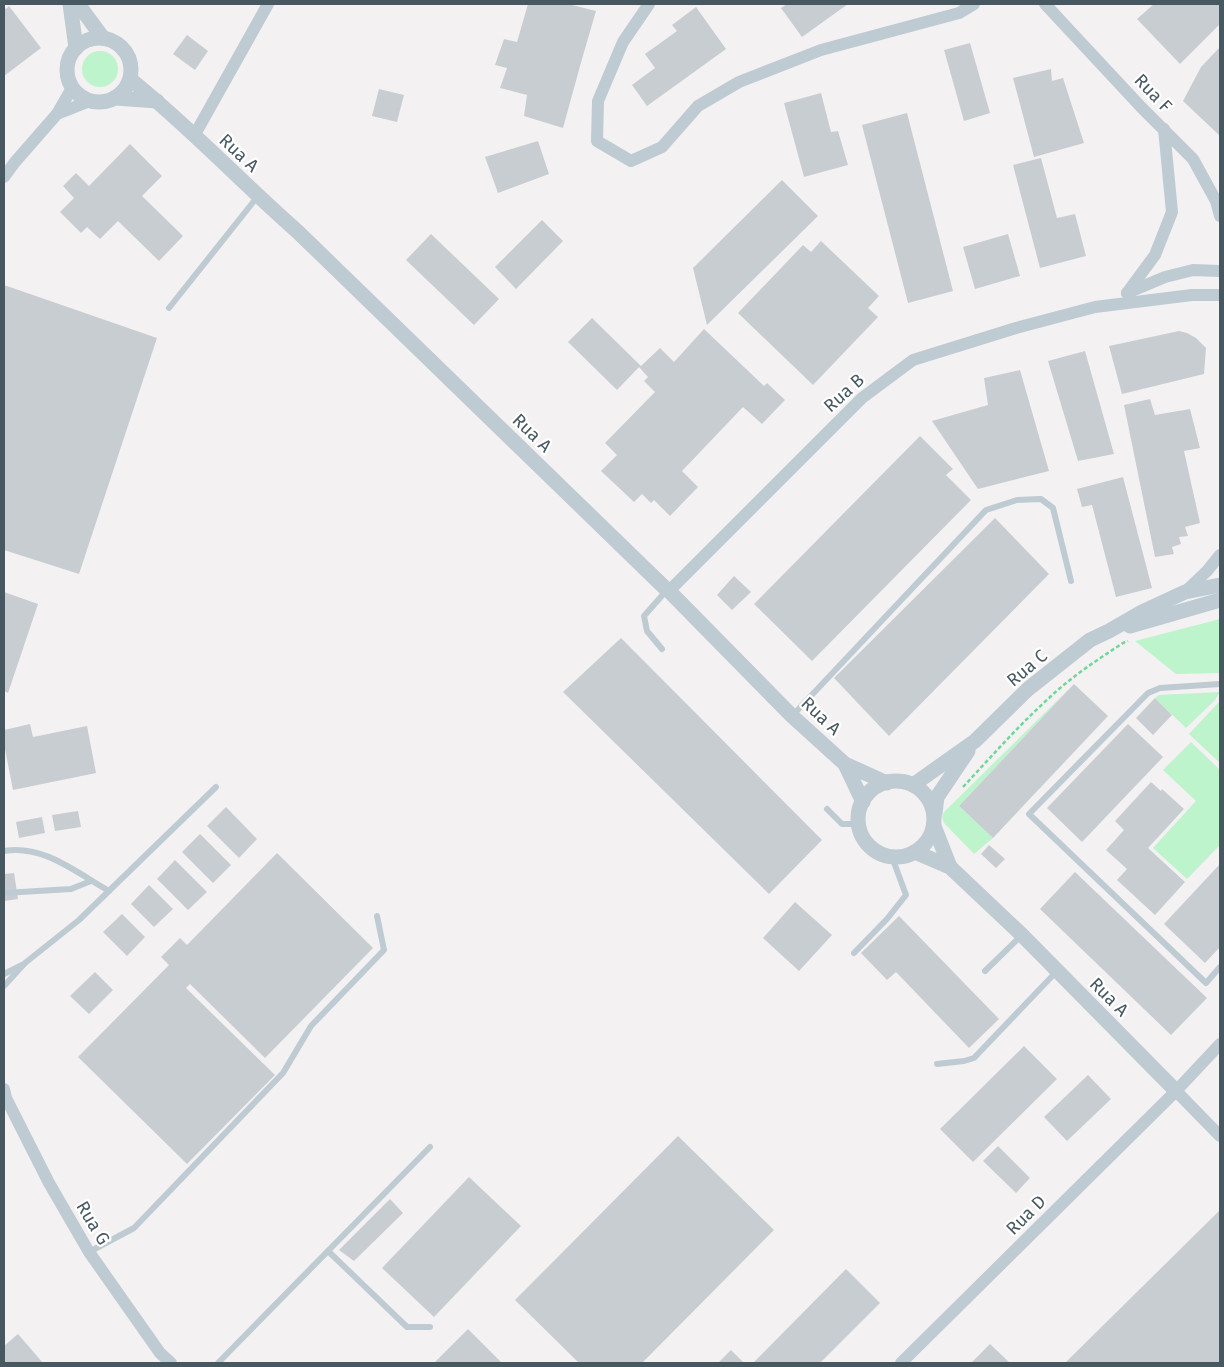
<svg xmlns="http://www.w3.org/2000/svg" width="1224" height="1367" font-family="'Fira Sans',sans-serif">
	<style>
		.green { fill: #bdf4cc }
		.building { fill: #c8cdd2 }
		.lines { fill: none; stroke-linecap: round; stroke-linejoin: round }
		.path { stroke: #71d699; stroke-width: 2.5; stroke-dasharray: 4 2.5; stroke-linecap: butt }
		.service { stroke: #becbd2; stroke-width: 6 }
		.minor { stroke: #becbd2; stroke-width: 12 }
		.tertiary { stroke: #becbd2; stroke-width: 15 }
		.labels { text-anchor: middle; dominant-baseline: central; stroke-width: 4.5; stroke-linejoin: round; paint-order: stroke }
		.street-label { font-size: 18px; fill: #475861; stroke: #fff }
	</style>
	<rect width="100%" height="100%" fill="#f4f1f2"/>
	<g class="green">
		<circle cx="100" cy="69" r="18"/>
		<path d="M 1220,619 L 1220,673 L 1176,674 L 1135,641 Z"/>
		<path d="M 1074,684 L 959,806 L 993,838 L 974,854 L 944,823 L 942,817 L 944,812 Z"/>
		<path d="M 1220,692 L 1215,700 L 1186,728 L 1155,698 L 1159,695 Z"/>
		<path d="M 1220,701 L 1220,763 L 1189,734 Z"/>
		<path d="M 1191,742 L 1220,770 L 1220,845 L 1187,879 L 1153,848 L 1196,801 L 1163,770 Z"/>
	</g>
	<g class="building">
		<path d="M 528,4 L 568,4 L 596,11 L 582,59 L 563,128 L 524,116 L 527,95 L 500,88 L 507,68 L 495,65 L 504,39 L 517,42 Z"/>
		<path d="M 787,4 L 848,4 L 802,37 L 781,8 Z"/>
		<path d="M 1154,4 L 1220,4 L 1220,24 L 1180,64 L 1137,19 Z"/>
		<path d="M 9,6 L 41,48 L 4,76 L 4,7 L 6,9 Z"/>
		<path d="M 696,7 L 726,49 L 647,106 L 632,85 L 655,68 L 645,54 L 677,31 L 672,25 Z"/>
		<path d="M 187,35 L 208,51 L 195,70 L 173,54 Z"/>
		<path d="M 970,43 L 990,113 L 964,121 L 944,50 Z"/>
		<path d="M 1220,47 L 1220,134 L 1219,135 L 1183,101 L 1201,67 Z"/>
		<path d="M 1051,69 L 1052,81 L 1063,78 L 1084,143 L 1034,157 L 1013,78 Z"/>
		<path d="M 379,89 L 404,95 L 397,122 L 372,116 Z"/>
		<path d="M 821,93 L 831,132 L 838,131 L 848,165 L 804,177 L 784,103 Z"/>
		<path d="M 907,113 L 953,291 L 908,303 L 862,125 Z"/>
		<path d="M 538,141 L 549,174 L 498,193 L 485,157 Z"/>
		<path d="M 130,144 L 162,176 L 142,196 L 183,236 L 159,261 L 118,221 L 100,239 L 87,227 L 81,233 L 60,212 L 74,198 L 63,186 L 76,173 L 89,186 Z"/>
		<path d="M 1041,158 L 1057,218 L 1075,214 L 1086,256 L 1040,268 L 1013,165 Z"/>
		<path d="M 782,180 L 818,216 L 707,325 L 693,268 Z"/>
		<path d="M 542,220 L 563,241 L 516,289 L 495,267 Z"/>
		<path d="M 431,234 L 499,299 L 474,325 L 406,260 Z"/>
		<path d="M 1008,234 L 1020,276 L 975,289 L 963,247 Z"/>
		<path d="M 821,241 L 879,296 L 868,308 L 878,317 L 813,385 L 738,313 L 803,245 L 811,252 Z"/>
		<path d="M 4,285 L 157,338 L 79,574 L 4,550 Z"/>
		<path d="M 592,318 L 641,366 L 660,348 L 674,362 L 704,329 L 764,386 L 767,383 L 785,400 L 762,424 L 743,407 L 682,471 L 698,487 L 670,516 L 654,500 L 651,503 L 642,494 L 634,502 L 601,471 L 617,455 L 605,443 L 655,392 L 644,381 L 648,377 L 639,367 L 617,390 L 568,342 Z"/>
		<path d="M 1179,331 L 1187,333 L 1196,338 L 1206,348 L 1204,374 L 1122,394 L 1109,346 Z"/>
		<path d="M 1085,351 L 1114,454 L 1078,461 L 1048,361 Z"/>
		<path d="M 1020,370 L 1049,471 L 978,489 L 932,421 L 988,405 L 984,378 Z"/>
		<path d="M 1150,399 L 1155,415 L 1190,409 L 1200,448 L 1184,451 L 1200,523 L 1185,527 L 1188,536 L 1179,537 L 1181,544 L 1172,547 L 1174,554 L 1155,557 L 1124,405 Z"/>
		<path d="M 920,436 L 953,469 L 946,475 L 971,500 L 812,661 L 754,604 Z"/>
		<path d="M 1123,477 L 1152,588 L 1116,597 L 1092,505 L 1082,507 L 1077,489 Z"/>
		<path d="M 995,518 L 1049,574 L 889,736 L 834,678 Z"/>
		<path d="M 734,576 L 751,592 L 732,610 L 717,595 Z"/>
		<path d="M 4,592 L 38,604 L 8,693 L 4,691 Z"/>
		<path d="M 621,638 L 822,840 L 769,894 L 563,692 Z"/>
		<path d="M 1074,684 L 1108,716 L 993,838 L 959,806 Z"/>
		<path d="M 1155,698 L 1172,715 L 1153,735 L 1136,718 Z"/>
		<path d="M 30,724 L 33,737 L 87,726 L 96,773 L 13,790 L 4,744 L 4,730 Z"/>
		<path d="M 1128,724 L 1163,757 L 1082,842 L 1047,808 Z"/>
		<path d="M 1151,782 L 1161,791 L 1162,789 L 1184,809 L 1148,848 L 1185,882 L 1155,915 L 1117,880 L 1127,869 L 1106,850 L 1124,830 L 1115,821 Z"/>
		<path d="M 226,807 L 257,839 L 239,858 L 207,826 Z"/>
		<path d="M 78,811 L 81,827 L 55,831 L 52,815 Z"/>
		<path d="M 42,817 L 45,833 L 19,838 L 16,822 Z"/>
		<path d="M 200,834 L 231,865 L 213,883 L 182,852 Z"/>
		<path d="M 989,845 L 1005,859 L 996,868 L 981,854 Z"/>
		<path d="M 277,853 L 373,948 L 265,1058 L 190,984 L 186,988 L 275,1075 L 187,1164 L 78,1057 L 169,965 L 161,957 L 180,938 L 187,945 Z"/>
		<path d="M 175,860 L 207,892 L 188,910 L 157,879 Z"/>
		<path d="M 1220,864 L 1220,947 L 1205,963 L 1164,924 Z"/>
		<path d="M 1075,872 L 1207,998 L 1171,1035 L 1040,909 Z"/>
		<path d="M 14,873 L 18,899 L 5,901 L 4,874 Z"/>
		<path d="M 149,885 L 173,909 L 154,927 L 131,904 Z"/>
		<path d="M 795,902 L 832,935 L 799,971 L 763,938 Z"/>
		<path d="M 122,914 L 145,937 L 127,956 L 103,932 Z"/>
		<path d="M 899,916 L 999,1019 L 969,1048 L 896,972 L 887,980 L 861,953 Z"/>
		<path d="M 95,972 L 113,990 L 89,1014 L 70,996 Z"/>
		<path d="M 1024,1046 L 1057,1079 L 973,1162 L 940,1129 Z"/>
		<path d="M 1088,1075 L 1111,1099 L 1067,1141 L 1044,1117 Z"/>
		<path d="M 678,1136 L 774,1230 L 642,1363 L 579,1363 L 515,1300 Z"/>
		<path d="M 998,1146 L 1030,1178 L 1016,1193 L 983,1161 Z"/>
		<path d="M 469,1177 L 521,1226 L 434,1317 L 382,1268 Z"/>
		<path d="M 390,1199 L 403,1213 L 354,1261 L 339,1250 Z"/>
		<path d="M 1220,1210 L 1220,1363 L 1065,1363 Z"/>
		<path d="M 846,1269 L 880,1303 L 820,1363 L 753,1363 Z"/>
		<path d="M 468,1329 L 502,1363 L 434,1363 Z"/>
		<path d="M 18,1334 L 43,1363 L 4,1363 L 4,1346 Z"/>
		<path d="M 990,1344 L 1010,1363 L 971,1363 Z"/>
		<path d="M 731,1350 L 744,1363 L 718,1363 Z"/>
	</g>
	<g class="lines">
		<path class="path" d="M 963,787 C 991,757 1018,726 1049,698 C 1071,677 1097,660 1123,643 L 1128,641"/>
		<g class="service">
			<path d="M 169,308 L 258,196"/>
			<path d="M 662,649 L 647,631 L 644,616 L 667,590"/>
			<path d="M 1220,684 L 1160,688 L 1148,693 L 1029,814 L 1206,983 L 1220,967"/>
			<path d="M 792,716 L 986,510 L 1017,500 L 1041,499 L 1053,508 L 1071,581"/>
			<path d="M 827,809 L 842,824 L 859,824"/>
			<path d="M 4,851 C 43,844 77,873 109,891"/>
			<path d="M 4,893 L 71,889 L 91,881"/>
			<path d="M 854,953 L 887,919 L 906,895 L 892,857"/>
			<path d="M 985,971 L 1022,935"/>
			<path d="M 4,974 L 22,965"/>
			<path d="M 4,986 L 25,963 L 79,920 L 216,787"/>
			<path d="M 937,1064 L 964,1061 L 974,1058 L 1057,971"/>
			<path d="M 328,1251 L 407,1327 L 430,1327"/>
			<path d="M 89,1252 L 134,1228 L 283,1073 L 311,1026 L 384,950 L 377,916"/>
			<path d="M 218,1363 L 430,1147"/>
		</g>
		<g class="minor">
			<path d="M 649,4 L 623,42 L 598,101 L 597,141 L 631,161 L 662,147 L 698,106 L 739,82 L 821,50 L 959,13 L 974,4"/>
			<path d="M 1045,4 L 1141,107 L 1193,159 L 1216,201 L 1220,216"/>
			<path d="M 57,114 L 72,88"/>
			<path d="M 194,136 L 268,4"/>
			<path d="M 4,177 L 15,162 L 57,114 L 90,101"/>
			<path d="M 1127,293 L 1155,255 L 1172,212 L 1164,129"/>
			<path d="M 1127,293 L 1165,277 L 1193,270 L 1220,271"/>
			<path d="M 669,591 L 862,398 L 913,360 L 1016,328 L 1095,307 L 1192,295 L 1220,295"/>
			<path d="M 1185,592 L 1207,571 L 1220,555"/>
			<path d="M 4,1089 L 6,1098 L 49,1183 L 89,1252 L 160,1353 L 171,1363"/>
			<path d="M 1176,1091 L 1220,1136"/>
			<path d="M 901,1363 L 1176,1091 L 1220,1044"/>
		</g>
		<g class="tertiary">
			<path d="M 70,4 L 76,48"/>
			<path d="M 78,4 L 103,38"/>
			<circle cx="99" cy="70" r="32"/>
			<path d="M 130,79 C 189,126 241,182 298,232 L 667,590 L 669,591 L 792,716 L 845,764 L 887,783"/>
			<path d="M 116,98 L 157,101"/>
			<path d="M 1130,626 L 1220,600"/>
			<path d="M 845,764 L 863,802"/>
			<circle cx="896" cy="819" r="38"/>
			<path d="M 913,785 L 975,741 L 1028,689 L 1090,640 L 1109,631 L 1142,612 L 1185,592 L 1220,585"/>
			<path d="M 935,813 L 937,797 L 968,751"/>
			<path d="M 934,826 L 950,867"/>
			<path d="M 915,852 L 950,867 L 1022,935 L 1176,1091"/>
		</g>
	</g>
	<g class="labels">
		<g class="street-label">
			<text transform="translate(1153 93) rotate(46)">Rua F</text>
			<text transform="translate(239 153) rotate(43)">Rua A</text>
			<text transform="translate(844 393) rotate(-42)">Rua B</text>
			<text transform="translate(532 433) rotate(44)">Rua A</text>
			<text transform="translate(1027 668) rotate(-40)">Rua C</text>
			<text transform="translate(821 716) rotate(43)">Rua A</text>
			<text transform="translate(1109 997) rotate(45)">Rua A</text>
			<text transform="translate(1026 1215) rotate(-45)">Rua D</text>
			<text transform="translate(93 1223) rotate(59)">Rua G</text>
		</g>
	</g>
	<rect width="1224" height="1367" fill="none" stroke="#475861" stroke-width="10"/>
</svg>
